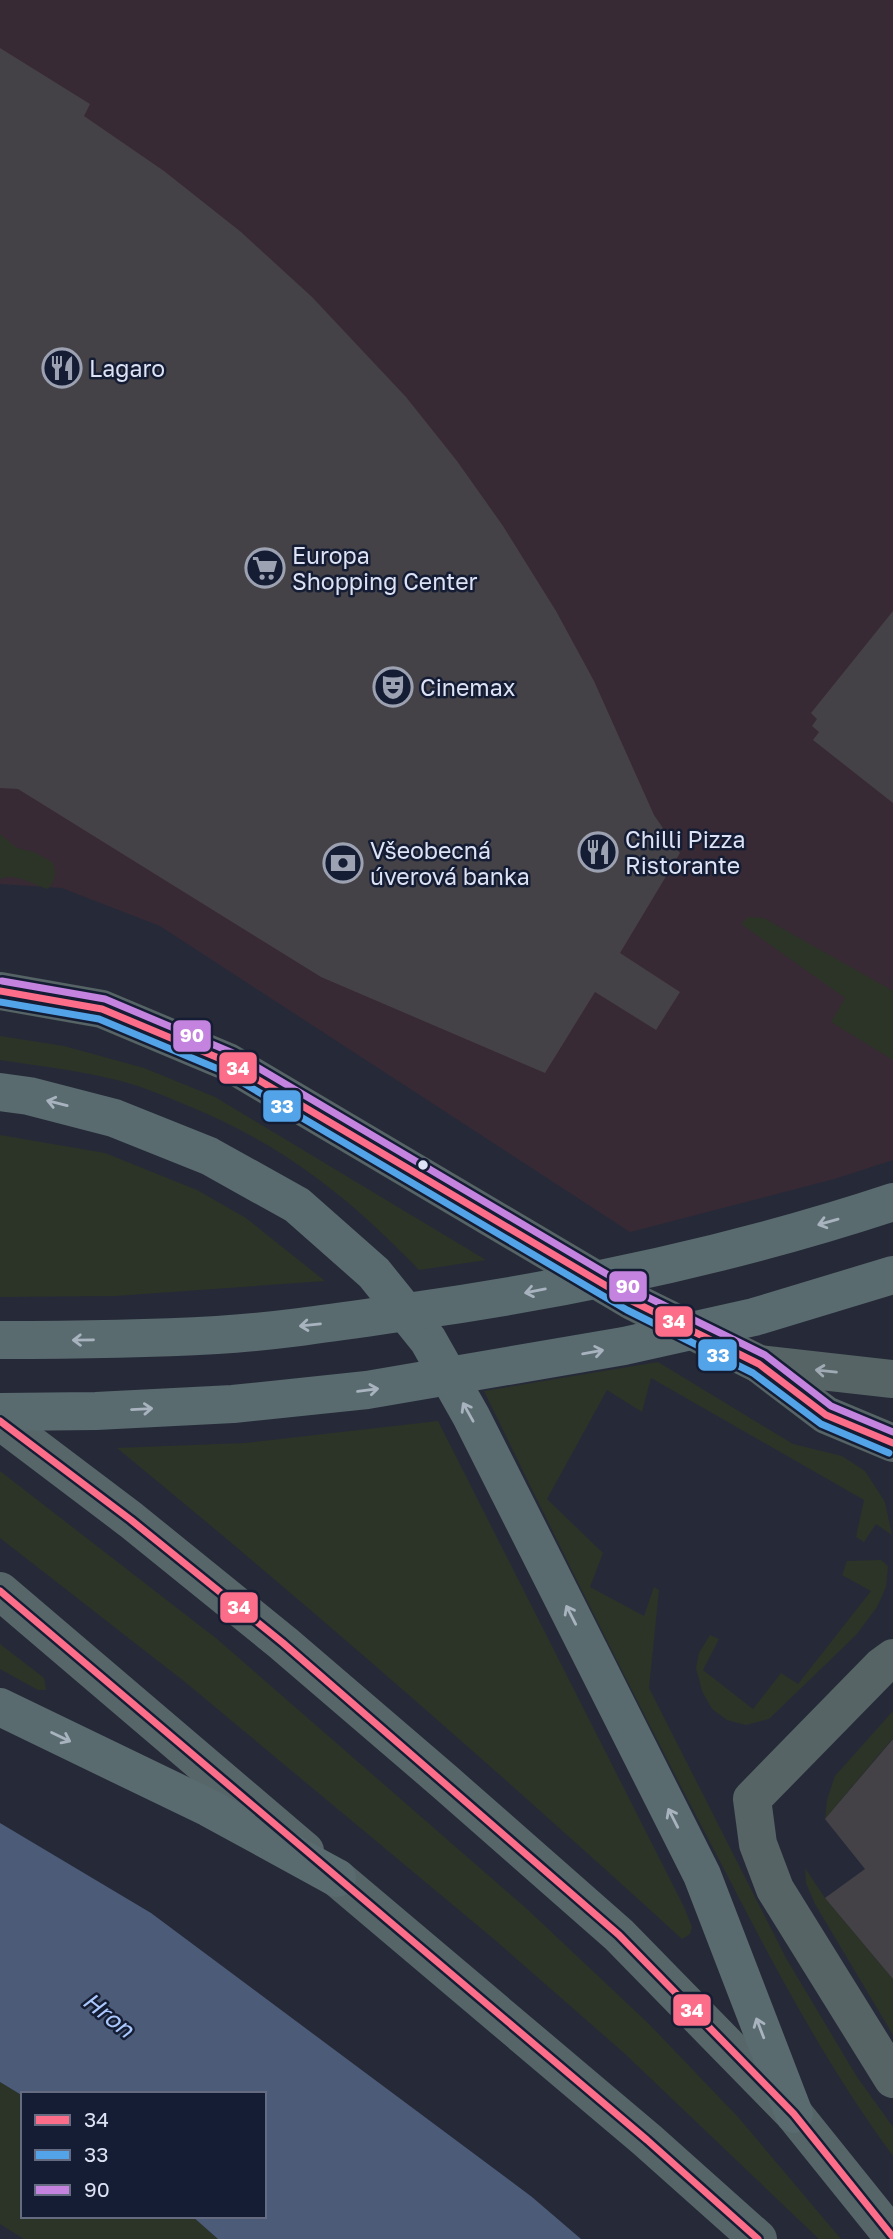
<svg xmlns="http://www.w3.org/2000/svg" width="893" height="2239" font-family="'Golos Text',sans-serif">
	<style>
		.commercial { fill: #382a34 }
		.green { fill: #2c3427 }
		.water { fill: #4b5b78 }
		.building { fill: #444246 }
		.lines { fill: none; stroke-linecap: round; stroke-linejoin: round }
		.minor { stroke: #566465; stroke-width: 38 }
		.tertiary { stroke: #566465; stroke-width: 38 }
		.secondary { stroke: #576669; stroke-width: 38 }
		.primary { stroke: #556568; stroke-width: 38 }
		.motorway { stroke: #596b6f; stroke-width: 38 }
		.motorway-bridge { stroke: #596b6f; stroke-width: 38 }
		.bus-1-casing { stroke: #151d35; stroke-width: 12 }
		.bus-2-casing { stroke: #151d35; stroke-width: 12 }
		.bus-3-casing { stroke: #151d35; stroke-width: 12 }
		.bus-1 { stroke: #fb6d88; stroke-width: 7 }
		.bus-2 { stroke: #53a3e8; stroke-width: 7 }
		.bus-3 { stroke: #c483df; stroke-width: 7 }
		.oneway { stroke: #a8b3bf }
		.oneway2 { stroke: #a0aab4 }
		.bus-dot { fill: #dde3f4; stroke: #151d35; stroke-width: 2.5 }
		.labels { text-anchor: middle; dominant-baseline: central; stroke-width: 5; stroke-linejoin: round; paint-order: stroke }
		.poi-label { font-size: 23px; fill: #dde3f4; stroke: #151d35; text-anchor: start }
		.water-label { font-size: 24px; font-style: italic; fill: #abc9ff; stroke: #151d35 }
		.line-badge { stroke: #151d35; stroke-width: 2.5 }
		.badge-label { font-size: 19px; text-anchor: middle; font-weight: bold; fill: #fff }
	</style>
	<rect width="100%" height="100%" fill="#262a38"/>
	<path class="commercial" d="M 0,0 L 893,0 L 893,1160 L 834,1179 L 630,1232 L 160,926 L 62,888 L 0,884 Z"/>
	<g class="green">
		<path d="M 0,834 L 17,848 L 34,852 L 52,862 C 58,871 55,881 48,889 C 31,885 18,872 0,879 Z"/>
		<path d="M 748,917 L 764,918 L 893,991 L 893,1060 L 831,1022 L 845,998 L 741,924 Z"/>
		<path d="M 0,1036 L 64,1046 L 144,1068 L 215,1097 L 486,1260 L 419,1270 C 348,1196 282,1144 186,1105 C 165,1096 143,1087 121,1081 C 81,1071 41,1066 0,1060 Z"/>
		<path d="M 0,1135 L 105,1153 L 197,1190 L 246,1218 L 325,1281 L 115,1296 L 0,1297 Z"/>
		<path d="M 658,1362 L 793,1444 L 842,1456 L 865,1471 L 885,1502 L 892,1535 L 876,1524 L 864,1542 L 856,1537 L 864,1500 L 651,1378 L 642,1412 L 607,1390 L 547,1499 L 603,1553 L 590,1587 L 644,1616 L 654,1587 L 659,1590 L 649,1688 L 786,1958 L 857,2077 L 893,2127 L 893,2156 C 822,2060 767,1952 712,1846 C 633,1695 558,1543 484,1391 Z"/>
		<path d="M 438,1421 L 684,1907 L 692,1927 L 690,1934 L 682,1939 C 497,1770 310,1606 117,1448 L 245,1443 Z"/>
		<path d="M 0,1471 L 217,1639 L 527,1909 L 649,2024 L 738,2117 L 841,2239 L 819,2239 L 624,2053 L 495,1940 L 185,1682 L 0,1538 Z"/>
		<path d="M 881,1560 L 888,1566 L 886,1587 L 877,1607 L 856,1635 L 769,1719 L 746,1725 L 727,1720 L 712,1709 L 702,1691 L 696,1668 L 699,1653 L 710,1635 L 719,1639 L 703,1670 L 753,1709 L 781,1673 L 798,1684 L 871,1591 L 842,1575 L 847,1561 Z"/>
		<path d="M 0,1644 L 44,1678 L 46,1690 L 38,1690 L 0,1669 Z"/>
		<path d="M 893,1711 L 893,1738 L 825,1819 L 827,1800 L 835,1776 Z"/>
		<path d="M 805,1868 L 825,1898 L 893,1979 L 893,2035 L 815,1904 L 806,1883 Z"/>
		<path d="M 0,2082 L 23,2096 L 23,2216 L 192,2216 L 218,2239 L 24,2239 L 0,2224 Z"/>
	</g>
	<path class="water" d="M 0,1823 L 151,1913 L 532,2197 L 581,2239 L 218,2239 L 192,2216 L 264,2216 L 264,2094 L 23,2094 L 23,2096 L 0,2082 Z"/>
	<g class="building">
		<path d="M 0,48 L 90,104 L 84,116 L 164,171 L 241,232 L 312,297 L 406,397 L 457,461 L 503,526 L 556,611 L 594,681 L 654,815 L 680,853 L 620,953 L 680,992 L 656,1030 L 595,992 L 545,1073 L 321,977 L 18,789 L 0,788 Z"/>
		<path d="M 893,611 L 893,803 L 813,740 L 819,732 L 812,726 L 817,719 L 811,713 Z"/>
		<path d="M 893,1739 L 893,1979 L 825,1898 L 865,1869 L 825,1819 Z"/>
	</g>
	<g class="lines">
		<path class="minor" d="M 893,1658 L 882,1666 L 752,1799 L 758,1844 L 775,1889 L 893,2079"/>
		<g class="tertiary">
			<path d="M 0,991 L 102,1009 L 228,1062 L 632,1301 L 759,1364 L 826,1415 L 893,1443"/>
			<path d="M 759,1364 L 893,1379"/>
		</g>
		<g class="secondary">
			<path d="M 0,1421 L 131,1520 L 283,1643 L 445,1782 L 619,1935 L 794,2114"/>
			<path d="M 0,1591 L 305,1851"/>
		</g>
		<g class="primary">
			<path d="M 337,1878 L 647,2140 L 758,2239"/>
			<path d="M 794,2114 L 893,2237"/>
		</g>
		<g class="motorway">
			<path d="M 0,1092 L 29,1096 L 114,1118 L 209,1156 L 297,1205 L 374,1273 L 428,1340 L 471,1416 L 702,1875 L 794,2114"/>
			<path d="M 0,1707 L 209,1808 L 337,1878"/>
		</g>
		<g class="motorway-bridge">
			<path d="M 0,1340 C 73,1340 145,1339 217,1335 C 281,1331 344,1321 407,1312 C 571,1289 736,1254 893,1202"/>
			<path d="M 0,1412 L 96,1411 L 233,1404 L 367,1390 L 624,1346 L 754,1317 L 893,1275"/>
		</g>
		<g class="bus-1-casing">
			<g id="bus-1">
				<path d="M 0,991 L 102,1009 L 228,1062 L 632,1301 L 759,1364 L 826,1415 L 893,1443"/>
				<path d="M 0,1421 L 131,1520 L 283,1643 L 619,1935 L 794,2114 L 893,2237"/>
				<path d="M 0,1591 L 647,2140 L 758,2239"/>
			</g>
		</g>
		<g class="bus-2-casing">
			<path id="bus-2" d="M 0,1002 L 99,1019 L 223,1071 L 627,1310 L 753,1373 L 821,1424 L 889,1453"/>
		</g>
		<g class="bus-3-casing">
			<path id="bus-3" d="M 2,981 L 105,999 L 233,1053 L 637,1292 L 765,1355 L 831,1406 L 893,1432"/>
		</g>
		<use href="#bus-1" class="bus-1"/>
		<use href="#bus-2" class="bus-2"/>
		<use href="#bus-3" class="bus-3"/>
	</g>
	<defs><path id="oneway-shaft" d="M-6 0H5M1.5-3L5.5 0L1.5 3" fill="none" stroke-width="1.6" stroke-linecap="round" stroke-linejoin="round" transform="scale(1.75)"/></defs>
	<g class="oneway">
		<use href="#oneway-shaft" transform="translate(57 1103) rotate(-166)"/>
		<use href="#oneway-shaft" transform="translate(828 1222) rotate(164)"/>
		<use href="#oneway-shaft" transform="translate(535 1291) rotate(169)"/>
		<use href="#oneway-shaft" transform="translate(310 1325) rotate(174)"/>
		<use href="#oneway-shaft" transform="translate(83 1340) rotate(179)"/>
		<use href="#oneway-shaft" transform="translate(593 1352) rotate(-10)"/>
		<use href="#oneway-shaft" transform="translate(368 1390) rotate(-8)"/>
		<use href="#oneway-shaft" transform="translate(142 1409) rotate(-3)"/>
		<use href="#oneway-shaft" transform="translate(468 1412) rotate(-119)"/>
		<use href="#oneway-shaft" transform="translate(571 1615) rotate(-117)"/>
		<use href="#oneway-shaft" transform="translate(61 1737) rotate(26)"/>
		<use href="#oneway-shaft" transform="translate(673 1818) rotate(-117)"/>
		<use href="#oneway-shaft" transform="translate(760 2028) rotate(-111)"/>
	</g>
	<use class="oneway2" href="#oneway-shaft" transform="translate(826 1371) rotate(-174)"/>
	<defs>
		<g id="restaurant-ring" transform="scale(2.0125)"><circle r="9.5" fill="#151d35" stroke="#9da2b2" stroke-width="1.5"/><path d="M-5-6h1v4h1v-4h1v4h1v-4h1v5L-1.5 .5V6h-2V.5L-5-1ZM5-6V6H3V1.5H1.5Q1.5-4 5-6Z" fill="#9da2b2"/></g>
		<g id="supermarket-ring" transform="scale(2.0125)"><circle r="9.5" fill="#151d35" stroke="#9da2b2" stroke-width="1.5"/><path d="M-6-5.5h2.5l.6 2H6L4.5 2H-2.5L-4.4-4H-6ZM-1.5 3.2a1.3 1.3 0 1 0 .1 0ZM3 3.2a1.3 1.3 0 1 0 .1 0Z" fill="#9da2b2"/></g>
		<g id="theatre-ring" transform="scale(2.0125)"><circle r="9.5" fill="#151d35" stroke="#9da2b2" stroke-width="1.5"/><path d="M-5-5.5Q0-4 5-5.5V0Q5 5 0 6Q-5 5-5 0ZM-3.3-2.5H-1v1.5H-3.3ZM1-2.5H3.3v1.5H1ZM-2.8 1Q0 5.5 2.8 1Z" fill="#9da2b2"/></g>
		<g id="bank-ring" transform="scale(2.0125)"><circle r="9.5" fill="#151d35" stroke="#9da2b2" stroke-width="1.5"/><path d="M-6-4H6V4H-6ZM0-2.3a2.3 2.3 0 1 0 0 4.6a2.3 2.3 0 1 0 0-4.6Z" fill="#9da2b2"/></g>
	</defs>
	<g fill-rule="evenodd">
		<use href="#restaurant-ring" x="62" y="368"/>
		<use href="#supermarket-ring" x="265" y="568"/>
		<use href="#theatre-ring" x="393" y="687"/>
		<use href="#restaurant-ring" x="598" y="852"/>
		<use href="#bank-ring" x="343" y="863"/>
	</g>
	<circle class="bus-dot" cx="423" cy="1165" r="6"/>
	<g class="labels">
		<g class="poi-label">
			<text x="89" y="368">Lagaro</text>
			<text x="292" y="555">Europa<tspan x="292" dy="26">Shopping Center</tspan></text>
			<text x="420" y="687">Cinemax</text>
			<text x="625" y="839">Chilli Pizza<tspan x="625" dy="26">Ristorante</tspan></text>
			<text x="370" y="850">Všeobecná<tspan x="370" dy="26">úverová banka</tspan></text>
		</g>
		<g class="water-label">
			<text transform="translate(109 2014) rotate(38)">Hron</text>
		</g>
	</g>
	<g class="line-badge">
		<rect x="172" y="1019" width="40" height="34" rx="7" fill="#c483df"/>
		<rect x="218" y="1051" width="40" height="34" rx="7" fill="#fb6d88"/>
		<rect x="262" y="1089" width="40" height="34" rx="7" fill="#53a3e8"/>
		<rect x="608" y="1270" width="40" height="33" rx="7" fill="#c483df"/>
		<rect x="654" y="1305" width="40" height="33" rx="7" fill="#fb6d88"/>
		<rect x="697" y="1338" width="41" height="34" rx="7" fill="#53a3e8"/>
		<rect x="219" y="1591" width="40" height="33" rx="7" fill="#fb6d88"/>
		<rect x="672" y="1993" width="40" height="34" rx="7" fill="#fb6d88"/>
	</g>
	<g class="badge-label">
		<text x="192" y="1042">90</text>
		<text x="238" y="1075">34</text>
		<text x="282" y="1113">33</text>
		<text x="628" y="1293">90</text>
		<text x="674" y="1328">34</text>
		<text x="718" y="1362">33</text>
		<text x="239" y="1614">34</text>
		<text x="692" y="2017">34</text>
	</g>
	<rect x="21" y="2092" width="245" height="126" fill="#151d35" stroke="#656c81" stroke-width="2"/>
	<rect x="35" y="2115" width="35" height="10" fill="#fb6d88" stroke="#656c81" stroke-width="2"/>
	<text x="84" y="2127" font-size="21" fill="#dde3f4">34</text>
	<rect x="35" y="2150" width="35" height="10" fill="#53a3e8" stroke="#656c81" stroke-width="2"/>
	<text x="84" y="2162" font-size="21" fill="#dde3f4">33</text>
	<rect x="35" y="2185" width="35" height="10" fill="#c483df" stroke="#656c81" stroke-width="2"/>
	<text x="84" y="2197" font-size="21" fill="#dde3f4">90</text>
</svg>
